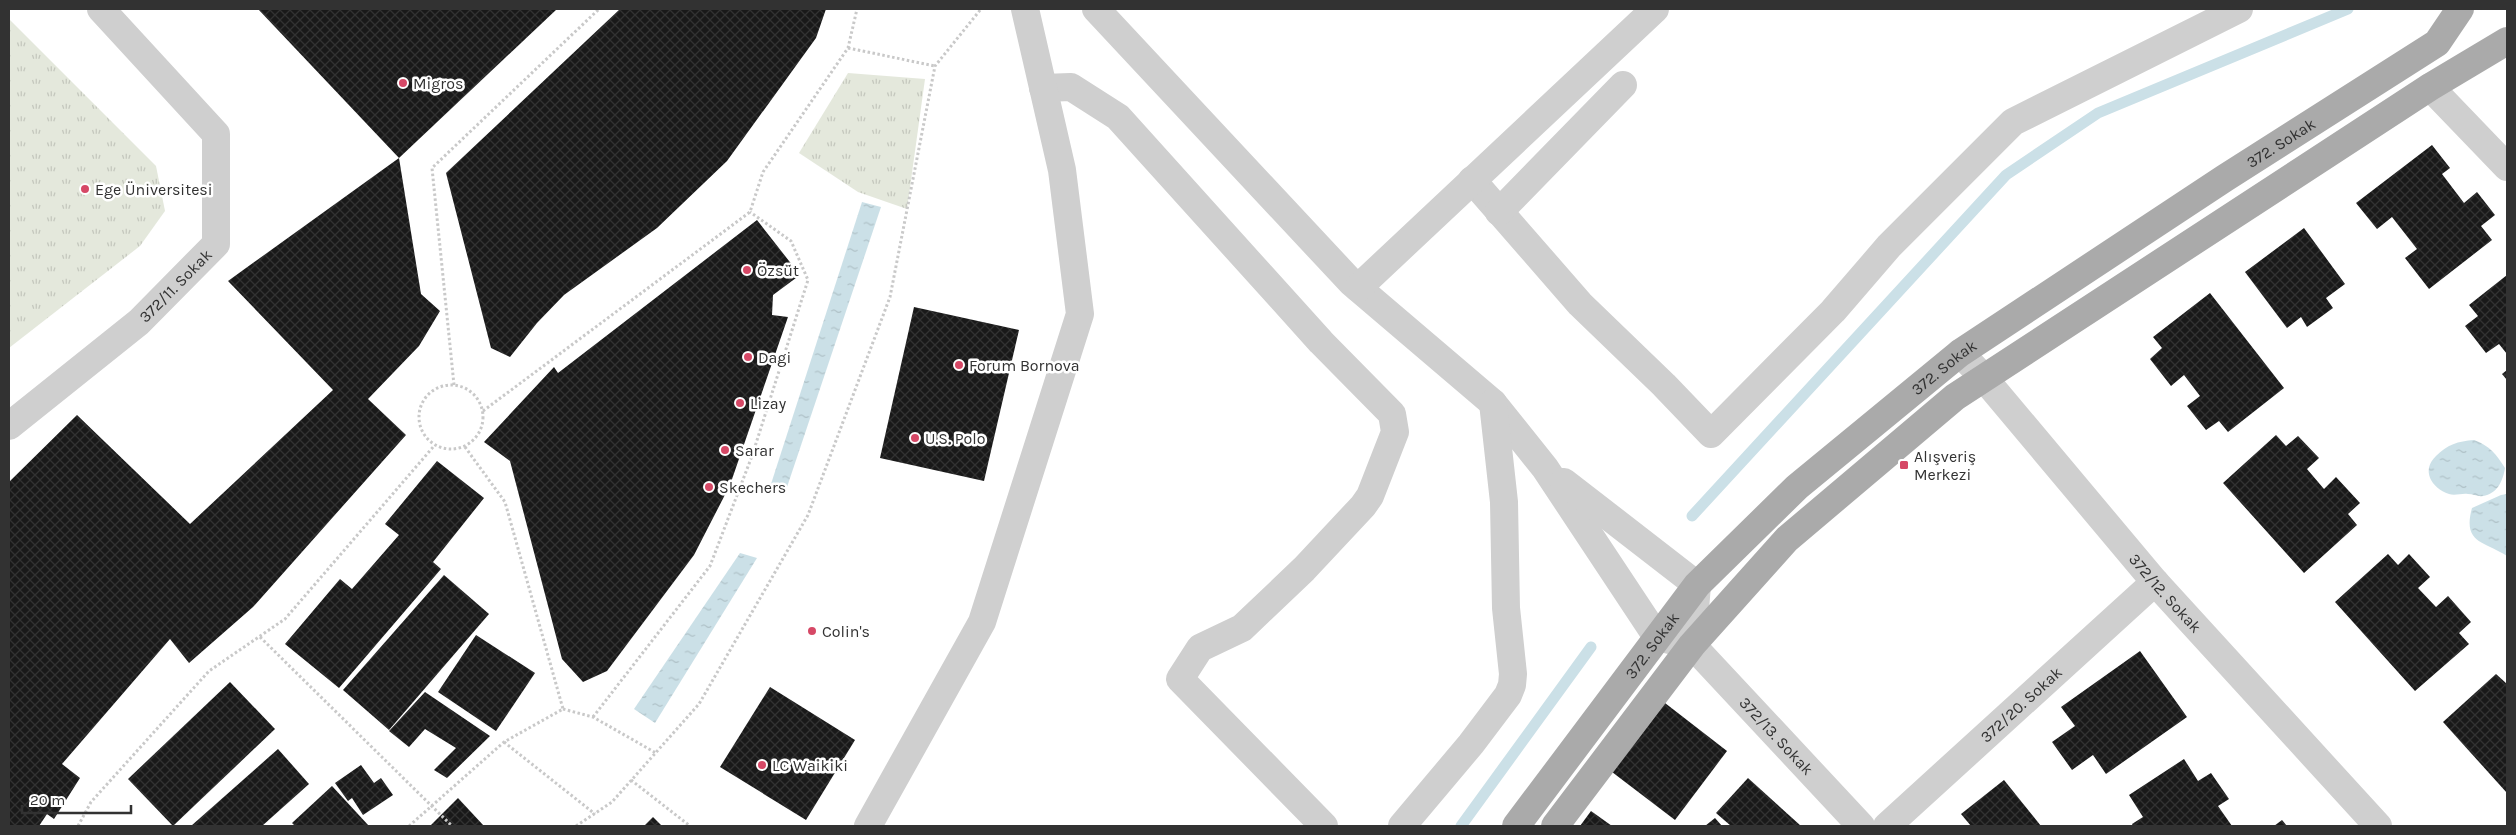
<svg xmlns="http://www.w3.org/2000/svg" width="2516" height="835" font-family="Karla,sans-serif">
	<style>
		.park { fill: url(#park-tufts) }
		.water { fill: url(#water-ripples) }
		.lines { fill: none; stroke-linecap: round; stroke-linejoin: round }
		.stream { stroke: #cbe0e7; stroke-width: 11 }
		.building { fill: url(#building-cross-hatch) }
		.path { stroke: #c9c9c9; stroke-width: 3; stroke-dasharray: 2.5 2.5; stroke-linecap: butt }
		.minor { stroke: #cfcfcf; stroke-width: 28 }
		.major { stroke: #aaa; stroke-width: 28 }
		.poi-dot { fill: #d64866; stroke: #fff; stroke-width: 2 }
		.labels { text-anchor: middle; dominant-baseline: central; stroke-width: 5; stroke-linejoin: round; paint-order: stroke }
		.poi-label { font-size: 16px; fill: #323232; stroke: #fff; text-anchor: start }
		.street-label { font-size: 16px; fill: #323232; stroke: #fff }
	</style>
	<defs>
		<pattern id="park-tufts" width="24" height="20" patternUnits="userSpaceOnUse" patternTransform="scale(1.25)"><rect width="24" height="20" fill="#e4e8dc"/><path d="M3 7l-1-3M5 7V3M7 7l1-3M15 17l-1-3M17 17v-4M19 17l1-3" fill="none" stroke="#c4c7bd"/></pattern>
		<pattern id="water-ripples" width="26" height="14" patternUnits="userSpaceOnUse" patternTransform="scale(1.25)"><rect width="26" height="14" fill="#cbe0e7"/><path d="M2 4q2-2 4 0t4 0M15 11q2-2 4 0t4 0" fill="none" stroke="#afc1c7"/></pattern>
		<pattern id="building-cross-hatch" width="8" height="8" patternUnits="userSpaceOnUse" patternTransform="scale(1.25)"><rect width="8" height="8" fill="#191919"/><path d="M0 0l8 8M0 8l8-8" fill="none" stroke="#323232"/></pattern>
	</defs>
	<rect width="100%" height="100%" fill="#fff"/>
	<g class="park">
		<path d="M 9,19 L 156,166 L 165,211 L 140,246 L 9,348 Z"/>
		<path d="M 848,73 L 925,79 L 907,209 L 858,192 L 799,153 Z"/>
	</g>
	<g class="water">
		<path d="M 862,202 L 881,207 L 786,490 L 771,484 Z"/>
		<path d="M 2474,440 C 2490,446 2496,454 2505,468 C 2503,481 2497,494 2483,496 C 2478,497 2473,494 2468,494 C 2462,493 2455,496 2449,494 C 2431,488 2421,470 2436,456 C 2447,445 2458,441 2474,440 Z"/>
		<path d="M 2507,494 L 2507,556 C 2485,541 2462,544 2472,508 L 2501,495 Z"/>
		<path d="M 740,553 L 757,558 L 655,723 L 634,709 Z"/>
	</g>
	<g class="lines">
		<g class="stream">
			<path d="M 1692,516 L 2006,175 L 2098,113 L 2348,9"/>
			<path d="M 1461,826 L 1591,647"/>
		</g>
	</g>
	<g class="building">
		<path d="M 258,9 L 557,9 L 399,158 Z"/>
		<path d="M 620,9 L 826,9 L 816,38 L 727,161 L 657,228 L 564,295 L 537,323 L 510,357 L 491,348 L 446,173 Z"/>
		<path d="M 2432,145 L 2450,168 L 2442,174 L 2464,203 L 2477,192 L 2495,215 L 2481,226 L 2492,240 L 2429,289 L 2405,258 L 2417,249 L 2392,217 L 2377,229 L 2356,203 Z"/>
		<path d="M 399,158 L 421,294 L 440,311 L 419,346 L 368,399 L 406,435 L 253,607 L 189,663 L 170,639 L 62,764 L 80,778 L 54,819 L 47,814 L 39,826 L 9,826 L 9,482 L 77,415 L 190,524 L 333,390 L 228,281 Z"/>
		<path d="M 757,220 L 800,275 L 773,295 L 772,315 L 788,317 L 730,485 L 694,555 L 607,671 L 583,682 L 562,659 L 510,461 L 484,442 L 554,367 L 558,373 Z"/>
		<path d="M 2304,228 L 2345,284 L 2326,298 L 2333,308 L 2307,327 L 2301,317 L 2287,328 L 2245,272 Z"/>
		<path d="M 2507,275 L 2507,354 L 2499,344 L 2486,353 L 2465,326 L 2478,316 L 2469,305 Z"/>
		<path d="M 2210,293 L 2284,388 L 2228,432 L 2219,421 L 2206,430 L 2187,406 L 2200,396 L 2184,375 L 2171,386 L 2150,359 L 2162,348 L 2153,337 Z"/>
		<path d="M 914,307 L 1019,330 L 984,481 L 880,458 Z"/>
		<path d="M 2507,370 L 2507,380 L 2502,374 Z"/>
		<path d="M 2276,435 L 2286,446 L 2298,436 L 2319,458 L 2307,469 L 2324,489 L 2336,477 L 2360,503 L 2348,514 L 2357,525 L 2304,573 L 2223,483 Z"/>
		<path d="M 437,461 L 484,498 L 433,562 L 441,569 L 339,688 L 285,644 L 340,579 L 352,589 L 399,535 L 385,524 Z"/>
		<path d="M 2388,554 L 2398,565 L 2409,554 L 2430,577 L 2418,588 L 2436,607 L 2448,596 L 2471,622 L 2459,633 L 2469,644 L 2415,691 L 2335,602 Z"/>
		<path d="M 444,575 L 489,614 L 389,730 L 343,690 Z"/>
		<path d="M 476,635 L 535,673 L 496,731 L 438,692 Z"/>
		<path d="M 2140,651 L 2187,717 L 2106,774 L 2093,755 L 2072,770 L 2052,742 L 2075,726 L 2061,707 Z"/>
		<path d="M 2496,674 L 2507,684 L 2507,793 L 2443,722 Z"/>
		<path d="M 230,682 L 275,729 L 173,826 L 128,779 Z"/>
		<path d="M 770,687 L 855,740 L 806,820 L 720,767 Z"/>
		<path d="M 425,692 L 490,736 L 447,778 L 434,770 L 456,748 L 425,729 L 409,747 L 389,731 Z"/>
		<path d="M 1665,703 L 1727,751 L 1675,820 L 1612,772 Z"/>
		<path d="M 278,749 L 309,784 L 262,826 L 191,826 Z"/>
		<path d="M 2184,759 L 2198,781 L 2211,773 L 2229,799 L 2218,806 L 2232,826 L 2133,826 L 2132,824 L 2143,817 L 2129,795 Z"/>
		<path d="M 361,765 L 374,783 L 381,778 L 393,795 L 363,815 L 352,798 L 348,801 L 335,783 Z"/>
		<path d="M 1748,778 L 1801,826 L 1731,826 L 1716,813 Z"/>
		<path d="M 2004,780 L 2041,826 L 1971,826 L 1961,814 Z"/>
		<path d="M 332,786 L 369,826 L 295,826 L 292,823 Z"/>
		<path d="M 458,798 L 484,826 L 430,826 Z"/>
		<path d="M 1591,811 L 1612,826 L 1580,826 Z"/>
		<path d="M 653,817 L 662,826 L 644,826 Z"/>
		<path d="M 1715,818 L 1722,826 L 1705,826 Z"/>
		<path d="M 2282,820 L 2287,826 L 2274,826 Z"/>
	</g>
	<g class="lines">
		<g class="path">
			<path d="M 848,48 L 935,66"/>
			<circle cx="451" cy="417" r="32"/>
			<path d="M 454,385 L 432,168 L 599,9"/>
			<path d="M 483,411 L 750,212 L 763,172 L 848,48 L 857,9"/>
			<path d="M 260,637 L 452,826"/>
			<path d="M 563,709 L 593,717 L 656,753"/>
			<path d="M 593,717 L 710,566 L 752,456 L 808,280 L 791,241 L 750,212"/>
			<path d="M 504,742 L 595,814"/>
			<path d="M 631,780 L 690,826"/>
			<path d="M 78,826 L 91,802 L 209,671 L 285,619 L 434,446"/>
			<path d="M 409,826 L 504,742 L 563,709 L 505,502 L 465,447"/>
			<path d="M 576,826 L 612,802 L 699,704 L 808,515 L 890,297 L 935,66 L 981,9"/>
		</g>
		<g class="minor">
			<path d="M 1096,9 L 1351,282 L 1493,403 L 1545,468 L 1657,637 L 1692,645"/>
			<path d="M 2430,87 L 2507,167"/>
			<path d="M 1043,88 L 1071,87 L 1118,117 L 1321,342 L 1392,414 L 1395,432 L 1370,496 L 1363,506 L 1304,569 L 1242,628 L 1200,648 L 1180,679 L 1324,826"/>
			<path d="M 1472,180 L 1580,304 L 1664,385 L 1711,434 L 1833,311 L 1889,246 L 2013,122 L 2239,9"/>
			<path d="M 1499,212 L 1623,85"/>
			<path d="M 1358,288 L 1655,9"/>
			<path id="s1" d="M 1960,353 L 1983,377 L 2155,582 L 2378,826"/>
			<path id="s2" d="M 9,426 L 139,322 L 216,244 L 216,134 L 101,9"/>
			<path d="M 1564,482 L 1697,585 L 1692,645"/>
			<path id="s3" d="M 1692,645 L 1861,826"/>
			<path d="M 868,826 L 982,622 L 1080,314 L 1062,170 L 1025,9"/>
			<path d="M 1402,826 L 1471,744 L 1508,695 L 1512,685 L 1513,674 L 1506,608 L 1504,502 L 1493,403"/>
			<path id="s4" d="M 1887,826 L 2155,582"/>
		</g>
		<g class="major">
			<path id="s5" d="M 1516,826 L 1697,585 L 1797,487 L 1960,353 L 2225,178 L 2437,43 L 2460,9"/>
			<path d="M 1555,826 L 1692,645 L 1787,539 L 1955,397 L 2430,87 L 2507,41"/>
		</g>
	</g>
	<g class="poi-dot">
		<circle cx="403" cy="83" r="5"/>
		<circle cx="85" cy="189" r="5"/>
		<circle cx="747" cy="270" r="5"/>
		<circle cx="748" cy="357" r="5"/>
		<circle cx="959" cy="365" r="5"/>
		<circle cx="740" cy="403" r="5"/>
		<circle cx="915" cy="438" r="5"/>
		<circle cx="725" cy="450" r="5"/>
		<rect x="1899" y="460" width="10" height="10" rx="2.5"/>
		<circle cx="709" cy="487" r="5"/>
		<circle cx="812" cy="631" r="5"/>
		<circle cx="762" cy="765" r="5"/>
	</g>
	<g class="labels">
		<g class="poi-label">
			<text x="413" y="83">Migros</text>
			<text x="95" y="189">Ege Üniversitesi</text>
			<text x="757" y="270">Özsüt</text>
			<text x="758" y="357">Dagi</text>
			<text x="969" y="365">Forum Bornova</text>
			<text x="750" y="403">Lizay</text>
			<text x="925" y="438">U.S. Polo</text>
			<text x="735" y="450">Sarar</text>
			<text x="1914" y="456">Alışveriş<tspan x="1914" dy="18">Merkezi</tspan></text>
			<text x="719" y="487">Skechers</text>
			<text x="822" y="631">Colin's</text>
			<text x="772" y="765">LC Waikiki</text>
		</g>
		<g class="street-label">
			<text stroke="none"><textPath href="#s5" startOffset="1036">372. Sokak</textPath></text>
			<text stroke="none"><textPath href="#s2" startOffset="218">372/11. Sokak</textPath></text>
			<text stroke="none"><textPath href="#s5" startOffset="631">372. Sokak</textPath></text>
			<text stroke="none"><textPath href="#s1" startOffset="316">372/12. Sokak</textPath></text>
			<text stroke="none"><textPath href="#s5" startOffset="226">372. Sokak</textPath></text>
			<text stroke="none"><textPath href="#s4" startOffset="181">372/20. Sokak</textPath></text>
			<text stroke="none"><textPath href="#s3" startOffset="124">372/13. Sokak</textPath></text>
		</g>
	</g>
	<rect width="2516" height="835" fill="none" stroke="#323232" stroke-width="20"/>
	<path d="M22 805v8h109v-8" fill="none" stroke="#323232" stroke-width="2.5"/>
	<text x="30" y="805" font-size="15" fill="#323232" stroke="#ffffff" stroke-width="4" paint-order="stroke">20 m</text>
</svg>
